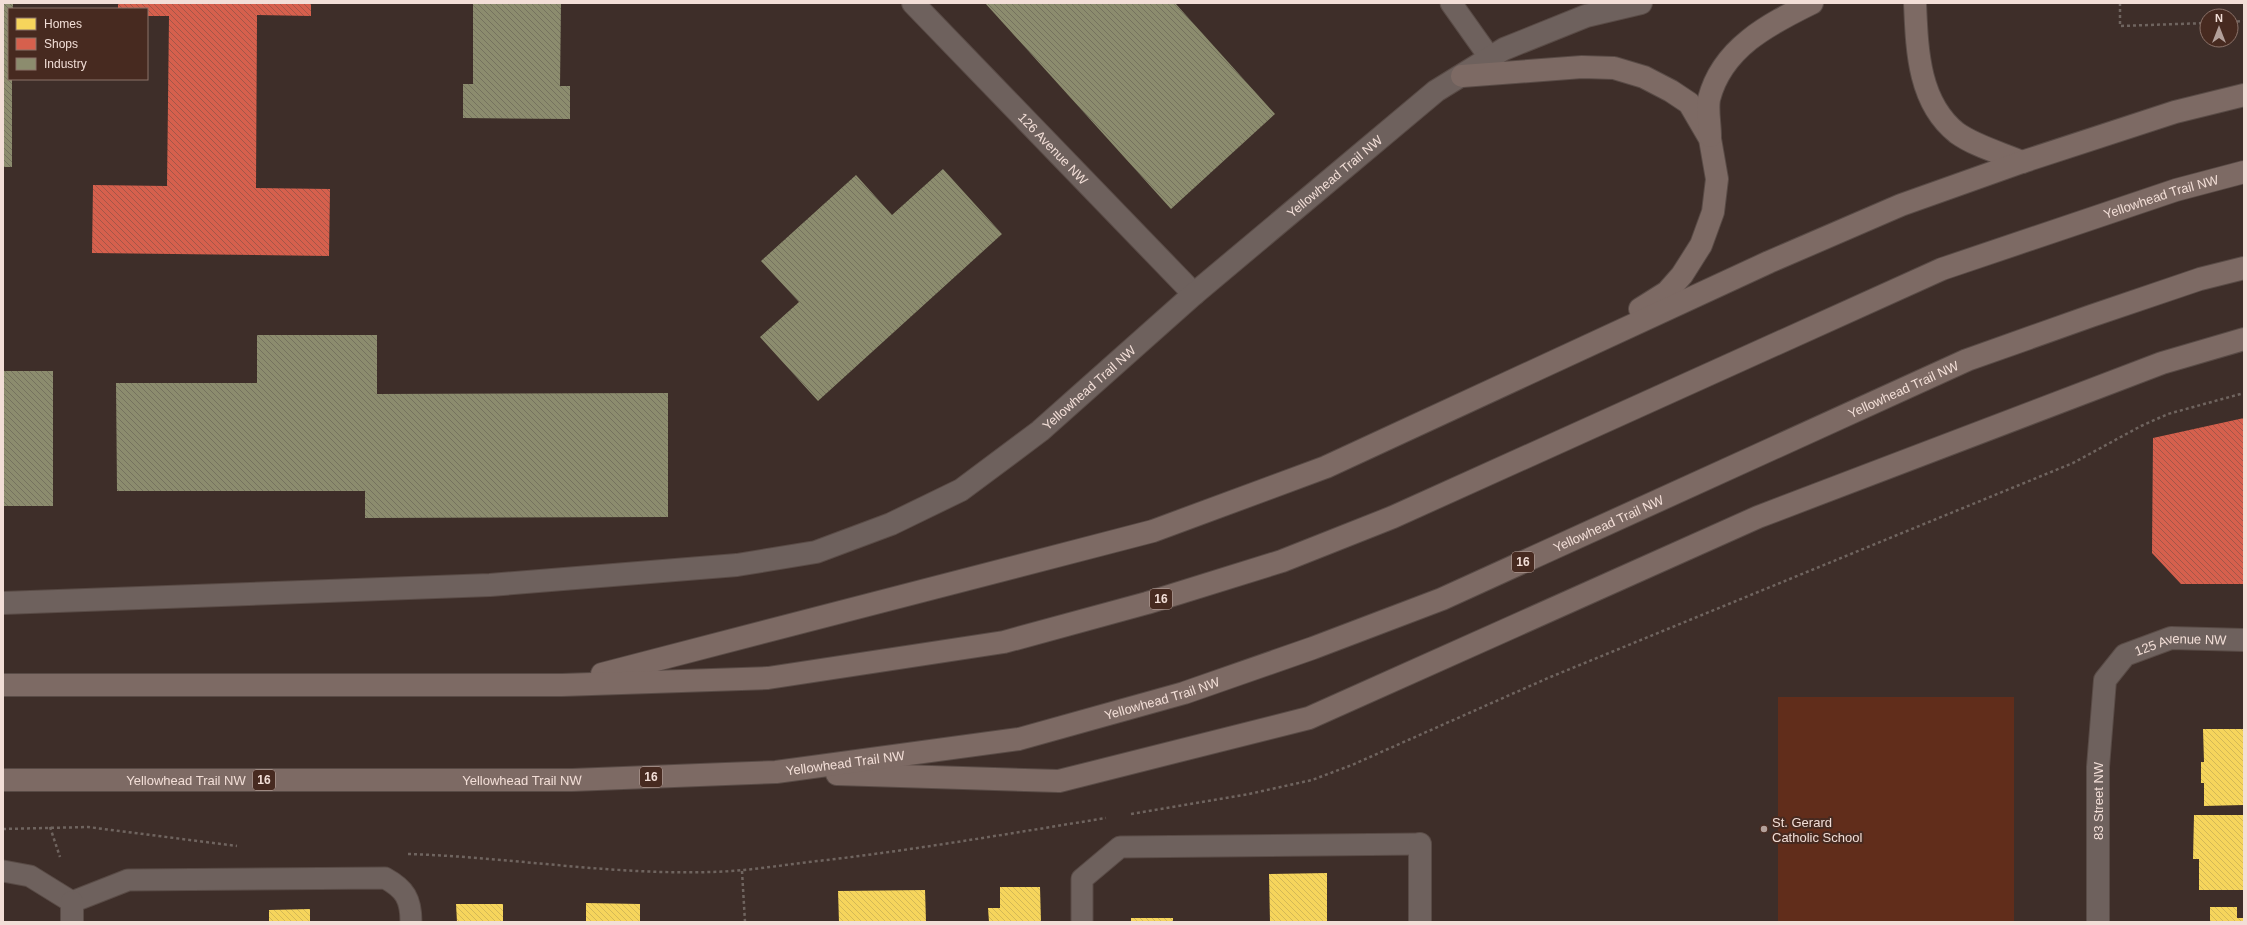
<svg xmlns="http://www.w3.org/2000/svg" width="2247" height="925" font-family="Arial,sans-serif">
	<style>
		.grass { fill: #612d1b }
		.homes { fill: url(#homes-back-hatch) }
		.shops { fill: url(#shops-back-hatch) }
		.industry { fill: url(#industry-back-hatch) }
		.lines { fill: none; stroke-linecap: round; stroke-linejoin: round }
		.lane-casing { stroke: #594b46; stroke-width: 23 }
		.street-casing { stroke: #594b46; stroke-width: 24 }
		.highway-casing { stroke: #594b46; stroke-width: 24 }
		.path { stroke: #6f645f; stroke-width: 2.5; stroke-dasharray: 3 3; stroke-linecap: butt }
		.lane { stroke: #6e615d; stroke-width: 21 }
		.street { stroke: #6e615d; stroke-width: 22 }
		.highway { stroke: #7d6a64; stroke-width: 22 }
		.poi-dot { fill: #b3a09a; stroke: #472a20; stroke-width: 1.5 }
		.labels { text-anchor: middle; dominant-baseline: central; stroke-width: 4; stroke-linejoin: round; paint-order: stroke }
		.shield { fill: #472a20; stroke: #bfa8a0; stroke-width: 1 }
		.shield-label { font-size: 12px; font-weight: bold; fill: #f2ded7 }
		.street-label { font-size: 13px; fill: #f2ded7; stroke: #472a20 }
		.poi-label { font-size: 13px; fill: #f2ded7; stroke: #472a20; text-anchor: start }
	</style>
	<defs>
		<pattern id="homes-back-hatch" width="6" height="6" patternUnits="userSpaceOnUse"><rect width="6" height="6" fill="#f6d55c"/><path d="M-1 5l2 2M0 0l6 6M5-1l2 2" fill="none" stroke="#d3b856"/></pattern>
		<pattern id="shops-back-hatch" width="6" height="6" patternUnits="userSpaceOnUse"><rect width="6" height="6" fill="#d6604d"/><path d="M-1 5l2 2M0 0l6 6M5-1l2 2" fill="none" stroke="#a55648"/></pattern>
		<pattern id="industry-back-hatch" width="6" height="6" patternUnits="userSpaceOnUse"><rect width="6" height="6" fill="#8c8c6e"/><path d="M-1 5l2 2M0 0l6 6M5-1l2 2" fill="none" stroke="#75725e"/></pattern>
	</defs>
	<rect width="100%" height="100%" fill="#3e2e29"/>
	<rect class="grass" x="1778" y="697" width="236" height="225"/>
	<g class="homes">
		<path d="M 2203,729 L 2244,729 L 2244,805 L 2204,806 L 2204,783 L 2201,783 L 2201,762 L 2204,762 Z"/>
		<path d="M 2194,815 L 2244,815 L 2244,890 L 2199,890 L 2199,859 L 2193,859 Z"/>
		<path d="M 1327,873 L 1327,922 L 1270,922 L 1269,874 Z"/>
		<path d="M 1000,887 L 1040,887 L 1041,922 L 989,922 L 988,908 L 1000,908 Z"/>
		<path d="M 925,890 L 926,922 L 839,922 L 838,891 Z"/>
		<path d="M 586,903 L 640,904 L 640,922 L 586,922 Z"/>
		<path d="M 456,904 L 503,904 L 503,922 L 457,922 Z"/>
		<path d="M 2210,907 L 2237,907 L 2237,918 L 2244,918 L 2244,922 L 2210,922 Z"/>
		<path d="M 310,909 L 310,922 L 269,922 L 269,910 Z"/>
		<rect x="1131" y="918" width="42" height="4"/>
	</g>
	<g class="shops">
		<path d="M 118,3 L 311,3 L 311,16 L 257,15 L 256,188 L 330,189 L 329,256 L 92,253 L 93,185 L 167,186 L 169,16 L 147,16 L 147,9 L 118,9 Z"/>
		<path d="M 2244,418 L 2244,584 L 2181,584 L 2152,553 L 2153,438 Z"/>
	</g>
	<g class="industry">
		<path d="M 3,3 L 13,3 L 13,9 L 9,9 L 9,79 L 12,79 L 12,167 L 3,167 Z"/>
		<path d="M 473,3 L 561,3 L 560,86 L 570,86 L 570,119 L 463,118 L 463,84 L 473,84 Z"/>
		<path d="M 985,3 L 1175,3 L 1275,114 L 1171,209 Z"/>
		<path d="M 943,169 L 1002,234 L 818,401 L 760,337 L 799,302 L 761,261 L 856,175 L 892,215 Z"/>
		<path d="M 257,335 L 377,335 L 377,394 L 668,393 L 668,517 L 365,518 L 365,491 L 117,491 L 116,383 L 257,383 Z"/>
		<rect x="3" y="371" width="50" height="135"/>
	</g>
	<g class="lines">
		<g class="lane-casing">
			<g id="lane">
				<path d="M 1451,3 L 1490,58"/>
				<path d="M 3,871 L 30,876 L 72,902 L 128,880 L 385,878 C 405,889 411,899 411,922"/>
				<path d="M 1082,922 L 1082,879 L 1120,847 L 1420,844"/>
			</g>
		</g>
		<g class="street-casing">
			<g id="street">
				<path id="s1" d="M 913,3 L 1194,294"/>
				<path id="s2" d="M 3,603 L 490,585 L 737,565 L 816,552 L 891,524 L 961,490 L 1040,431 L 1194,294 L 1436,91 L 1504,49 L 1586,16 L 1641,3"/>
				<path d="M 72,902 L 72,922"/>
				<path d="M 1420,922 L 1420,844"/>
				<path id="s3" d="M 2098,922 L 2098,767 L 2105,680 L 2125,655 L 2171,638 L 2244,640"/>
			</g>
		</g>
		<g class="highway-casing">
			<g id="highway">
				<path d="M 1915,3 C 1917,49 1918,102 1957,133 C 1975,146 2001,153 2022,162"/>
				<path d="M 1462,76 L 1582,67 L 1614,68 L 1644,77 L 1671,91 L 1689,103 L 1710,139 L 1717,179 L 1713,212 L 1701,245 L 1682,275 L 1667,292 L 1640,309"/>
				<path d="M 1710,136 C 1710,125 1707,110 1709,99 C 1722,48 1769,24 1812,3"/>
				<path d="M 602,674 L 1153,531 L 1326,467 L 1769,262 L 1901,205 L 2022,162 L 2175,112 L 2244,95"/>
				<path id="s4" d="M 3,685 L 562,685 L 768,678 L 1004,642 L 1147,603 L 1282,561 L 1393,517 L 1942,269 L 2176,190 L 2244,172"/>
				<path d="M 837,774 L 1059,781 L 1309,718 L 1758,517 L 2162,363 L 2244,339"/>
				<path id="s5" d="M 3,780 L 572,780 L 776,772 L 1019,739 L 1184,693 L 1313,648 L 1442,599 L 1967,360 L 2091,316 L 2200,279 L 2244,268"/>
			</g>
		</g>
		<g class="path">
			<path d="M 2120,3 L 2120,26 L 2207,23"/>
			<path d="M 2231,22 L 2244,21"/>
			<path d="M 1131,814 L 1249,794 L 1312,780 L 1352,765 L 1548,678 L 2073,463 L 2141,426 L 2168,414 L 2244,393"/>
			<path d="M 50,827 L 60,857"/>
			<path d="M 3,829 L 88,827 L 237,846"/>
			<path d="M 408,854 C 509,857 609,875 711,872 C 750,871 788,864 827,860 C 920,849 1013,833 1106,818"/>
			<path d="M 742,871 L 745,922"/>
		</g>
		<use href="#lane" class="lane"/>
		<use href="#street" class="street"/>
		<use href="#highway" class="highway"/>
	</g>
	<circle class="poi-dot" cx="1764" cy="829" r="4"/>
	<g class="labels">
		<g class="shield">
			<rect x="1512" y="552" width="22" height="20" rx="3"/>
			<rect x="1150" y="589" width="22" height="20" rx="3"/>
			<rect x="640" y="767" width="22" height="20" rx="3"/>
			<rect x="253" y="770" width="22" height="20" rx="3"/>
		</g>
		<g class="shield-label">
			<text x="1523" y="562">16</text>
			<text x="1161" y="599">16</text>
			<text x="651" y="777">16</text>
			<text x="264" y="780">16</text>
		</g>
		<g class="street-label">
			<text stroke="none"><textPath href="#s1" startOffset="202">126 Avenue NW</textPath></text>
			<text stroke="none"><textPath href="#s2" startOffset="1461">Yellowhead Trail NW</textPath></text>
			<text stroke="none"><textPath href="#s4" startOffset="2246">Yellowhead Trail NW</textPath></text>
			<text stroke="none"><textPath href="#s2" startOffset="1137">Yellowhead Trail NW</textPath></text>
			<text stroke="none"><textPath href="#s5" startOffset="1971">Yellowhead Trail NW</textPath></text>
			<text stroke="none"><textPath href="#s5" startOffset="1647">Yellowhead Trail NW</textPath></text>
			<text stroke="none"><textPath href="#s3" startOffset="332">125 Avenue NW</textPath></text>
			<text stroke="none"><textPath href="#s5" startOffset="1167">Yellowhead Trail NW</textPath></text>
			<text stroke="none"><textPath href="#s5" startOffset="843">Yellowhead Trail NW</textPath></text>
			<text stroke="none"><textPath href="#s5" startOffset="519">Yellowhead Trail NW</textPath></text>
			<text stroke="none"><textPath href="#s5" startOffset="183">Yellowhead Trail NW</textPath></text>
			<text stroke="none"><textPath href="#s3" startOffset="121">83 Street NW</textPath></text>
		</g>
		<g class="poi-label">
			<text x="1772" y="822">St. Gerard<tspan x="1772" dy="15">Catholic School</tspan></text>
		</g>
	</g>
	<rect width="2247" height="925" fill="none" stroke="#f2ded7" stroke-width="8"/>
	<rect x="8" y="8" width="140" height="72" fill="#472a20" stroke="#8b7269"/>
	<rect x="16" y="18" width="20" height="12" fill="#f6d55c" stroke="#8b7269"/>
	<text x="44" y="28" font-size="12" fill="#f2ded7">Homes</text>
	<rect x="16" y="38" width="20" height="12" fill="#d6604d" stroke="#8b7269"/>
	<text x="44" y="48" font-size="12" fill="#f2ded7">Shops</text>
	<rect x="16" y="58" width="20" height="12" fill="#8c8c6e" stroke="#8b7269"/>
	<text x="44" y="68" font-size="12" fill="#f2ded7">Industry</text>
	<g transform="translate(2219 28)"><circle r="19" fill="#472a20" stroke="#8b7269"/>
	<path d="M0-3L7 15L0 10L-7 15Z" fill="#b3a09a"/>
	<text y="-6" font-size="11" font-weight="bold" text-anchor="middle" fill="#f2ded7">N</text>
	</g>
</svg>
